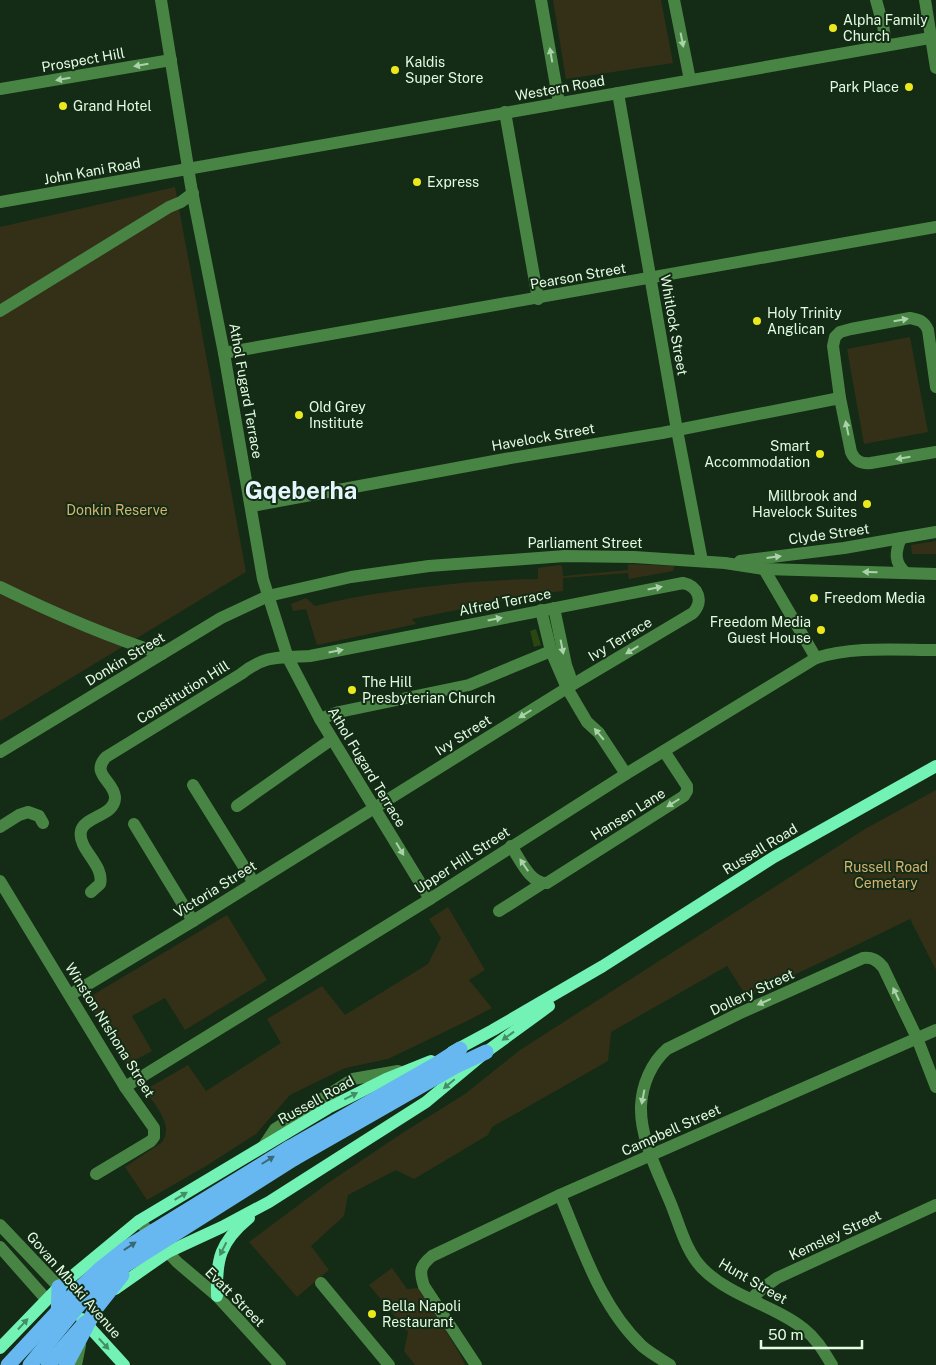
<svg xmlns="http://www.w3.org/2000/svg" width="936" height="1365" font-family="'Public Sans',sans-serif">
	<style>
		.green { fill: #343018 }
		.water { fill: #2a4711 }
		.lines { fill: none; stroke-linecap: round; stroke-linejoin: round }
		.minor { stroke: #488544; stroke-width: 12 }
		.major { stroke: #72f2b4; stroke-width: 12 }
		.highway { stroke: #67b8f1; stroke-width: 15 }
		.highway-bridge { stroke: #67b8f1; stroke-width: 15 }
		.oneway { fill: #abd2aa }
		.oneway2 { fill: #438e64 }
		.oneway3 { fill: #396a78 }
		.poi-dot { fill: #ebe91e; stroke: #142b15; stroke-width: 2 }
		.labels { text-anchor: middle; dominant-baseline: central; stroke-width: 4; stroke-linejoin: round; paint-order: stroke }
		.poi-label { font-size: 14px; fill: #e1fce1; stroke: #142b15; text-anchor: start }
		.street-label { font-size: 14px; fill: #e1fce1; stroke: #142b15 }
		.park-label { font-size: 14px; fill: #d7b371; stroke: #142b15 }
		.town-label { font-size: 24px; font-weight: bold; fill: #e2f6fc; stroke: #142b15 }
	</style>
	<rect width="100%" height="100%" fill="#142b15"/>
	<g class="green">
		<path d="M 553,0 L 661,0 L 673,63 L 566,79 Z"/>
		<path d="M 175,187 L 246,572 L 0,721 L 0,227 Z"/>
		<path d="M 910,337 L 928,432 L 864,444 L 847,349 Z"/>
		<path d="M 936,541 L 936,554 L 912,554 L 911,545 Z"/>
		<path d="M 628,564 L 674,566 L 673,571 L 629,579 L 628,573 L 563,578 L 563,591 L 526,596 L 412,619 L 416,624 L 317,645 L 306,609 L 293,611 L 291,604 L 306,598 L 315,606 C 363,594 412,588 461,583 C 487,581 512,579 538,579 L 538,568 L 559,565 L 562,566 L 563,576 L 628,570 Z"/>
		<path d="M 936,790 L 936,970 L 910,919 L 832,957 L 747,997 L 727,966 L 611,1032 L 608,1061 L 492,1127 L 488,1135 L 414,1179 L 396,1170 L 348,1195 L 344,1216 L 311,1246 L 329,1270 L 297,1297 L 249,1242 L 328,1183 L 404,1132 L 465,1094 L 520,1050 L 865,829 Z"/>
		<path d="M 448,907 L 485,970 L 469,980 L 492,1008 L 467,1021 L 388,1059 L 345,1068 L 290,1095 L 256,1134 L 206,1166 L 147,1200 L 125,1167 L 161,1143 C 176,1127 154,1104 145,1090 L 188,1065 L 206,1091 L 281,1043 L 267,1019 L 322,986 L 345,1015 L 428,964 L 441,938 L 429,919 Z"/>
		<path d="M 227,915 L 267,980 L 185,1030 L 165,998 L 132,1016 L 152,1051 L 126,1065 L 86,999 Z"/>
		<path d="M 392,1268 L 407,1289 L 419,1288 L 460,1354 L 465,1365 L 415,1365 L 404,1351 L 408,1332 L 369,1285 Z"/>
	</g>
	<path class="water" d="M 536,629 L 541,645 L 534,647 L 530,631 Z"/>
	<g class="lines">
		<g class="minor">
			<path d="M 161,0 L 191,186 L 224,353 L 263,579 L 288,658 L 320,719 L 430,899"/>
			<path d="M 541,0 L 559,103"/>
			<path d="M 674,0 L 690,80"/>
			<path d="M 876,0 L 883,25 L 886,45"/>
			<path d="M 925,0 L 936,68"/>
			<path d="M 0,89 L 171,60"/>
			<path d="M 618,93 L 677,430 L 702,561"/>
			<path d="M 505,112 L 538,299"/>
			<path d="M 0,202 L 936,37"/>
			<path d="M 0,311 L 169,207 L 181,202 L 193,193"/>
			<path d="M 224,353 L 936,227"/>
			<path d="M 936,387 L 928,330 C 924,321 920,320 910,318 L 851,329 L 840,332 L 835,337 L 833,346 L 840,398 L 851,452 C 855,461 861,464 871,463 L 936,452"/>
			<path d="M 252,506 L 505,459 L 662,433 L 840,398"/>
			<path d="M 901,538 C 895,552 894,563 906,573"/>
			<path d="M 740,561 L 844,548 L 936,532"/>
			<path d="M 764,569 L 816,658"/>
			<path d="M 0,587 C 53,613 106,636 162,654"/>
			<path d="M 554,608 L 566,665 L 570,676"/>
			<path d="M 541,610 L 551,651 L 567,688 L 587,722 L 599,733 L 626,774"/>
			<path d="M 320,719 L 339,712 L 469,685 L 551,651"/>
			<path d="M 0,752 L 221,618 L 268,596 L 351,577 L 429,566 L 565,556 L 634,557 L 725,563 L 764,569 L 936,574"/>
			<path d="M 193,785 L 254,883"/>
			<path d="M 237,806 L 332,739"/>
			<path d="M 134,824 L 193,921"/>
			<path d="M 0,827 L 19,815 L 28,812 L 39,816 L 43,823"/>
			<path d="M 511,846 C 520,859 530,884 547,883 L 684,796 L 687,791 L 687,786 L 664,751"/>
			<path d="M 0,881 L 125,1087 L 154,1128 L 154,1137 L 151,1141 L 96,1174"/>
			<path d="M 499,911 L 543,883"/>
			<path d="M 70,995 L 193,921 L 567,688 L 693,613 C 704,601 698,586 683,583 L 310,656 C 280,658 266,654 241,674 L 106,757 C 90,774 114,781 115,797 C 116,816 84,816 81,831 C 77,849 105,865 100,884 L 91,892"/>
			<path d="M 125,1087 L 430,899 L 626,774 L 816,658 C 851,646 899,650 936,650"/>
			<path d="M 263,1147 L 275,1129 L 353,1079 L 398,1071"/>
			<path d="M 560,1195 C 582,1247 600,1306 642,1346 C 650,1353 661,1359 670,1365"/>
			<path d="M 139,1221 L 177,1262 L 217,1296 L 280,1365"/>
			<path d="M 0,1225 L 59,1287"/>
			<path d="M 0,1247 L 46,1299"/>
			<path d="M 321,1283 L 389,1365"/>
			<path d="M 751,1299 L 763,1288 L 777,1278 L 936,1205"/>
			<path d="M 76,1365 L 80,1345"/>
			<path d="M 476,1365 L 424,1286 C 419,1271 420,1266 432,1256 L 560,1195 L 936,1030"/>
			<path d="M 832,1365 C 824,1352 817,1339 804,1329 C 774,1305 731,1297 703,1269 C 686,1252 680,1226 671,1204 C 659,1174 640,1140 641,1106 C 642,1085 651,1063 667,1049 L 738,1014 L 863,958 C 872,957 877,960 883,967 L 917,1038 L 936,1087"/>
		</g>
		<g class="major">
			<path d="M 452,1052 L 493,1030 L 603,966 L 774,857 L 936,766"/>
			<path d="M 115,1289 L 168,1252 L 222,1227 L 269,1202 L 426,1102 L 486,1052 L 549,1006"/>
			<path d="M 217,1296 C 216,1259 220,1242 249,1218"/>
			<path d="M 82,1319 L 124,1365"/>
			<path d="M 0,1348 L 59,1287 L 139,1221 L 328,1108 L 386,1079 L 431,1061"/>
		</g>
		<g class="highway">
			<path d="M 289,1148 L 435,1065 L 460,1049"/>
			<path d="M 295,1158 L 454,1067 L 486,1052"/>
			<path d="M 58,1320 L 59,1287"/>
			<path d="M 48,1365 L 85,1323"/>
		</g>
		<g class="highway-bridge">
			<path d="M 8,1365 L 75,1293 L 99,1270 L 128,1247 L 289,1148"/>
			<path d="M 30,1365 L 82,1301 L 108,1276 L 295,1158"/>
			<path d="M 66,1365 L 96,1308 L 122,1275"/>
		</g>
	</g>
	<defs><path id="oneway-solid" d="M-6-.8H1V-3.2L6.5 0L1 3.2V.8H-6Z" transform="scale(1.25)"/></defs>
	<g class="oneway">
		<use href="#oneway-solid" transform="translate(682 40) rotate(79)"/>
		<use href="#oneway-solid" transform="translate(551 55) rotate(-100)"/>
		<use href="#oneway-solid" transform="translate(141 65) rotate(170)"/>
		<use href="#oneway-solid" transform="translate(63 79) rotate(170)"/>
		<use href="#oneway-solid" transform="translate(901 320) rotate(-10)"/>
		<use href="#oneway-solid" transform="translate(847 428) rotate(-102)"/>
		<use href="#oneway-solid" transform="translate(903 458) rotate(171)"/>
		<use href="#oneway-solid" transform="translate(774 557) rotate(-7)"/>
		<use href="#oneway-solid" transform="translate(870 572) rotate(-178)"/>
		<use href="#oneway-solid" transform="translate(655 588) rotate(-11)"/>
		<use href="#oneway-solid" transform="translate(495 619) rotate(-11)"/>
		<use href="#oneway-solid" transform="translate(562 647) rotate(79)"/>
		<use href="#oneway-solid" transform="translate(632 650) rotate(149)"/>
		<use href="#oneway-solid" transform="translate(336 651) rotate(-11)"/>
		<use href="#oneway-solid" transform="translate(525 714) rotate(148)"/>
		<use href="#oneway-solid" transform="translate(599 734) rotate(-130)"/>
		<use href="#oneway-solid" transform="translate(673 803) rotate(148)"/>
		<use href="#oneway-solid" transform="translate(400 849) rotate(59)"/>
		<use href="#oneway-solid" transform="translate(524 865) rotate(-124)"/>
		<use href="#oneway-solid" transform="translate(896 994) rotate(-115)"/>
		<use href="#oneway-solid" transform="translate(764 1002) rotate(156)"/>
		<use href="#oneway-solid" transform="translate(643 1097) rotate(101)"/>
	</g>
	<g class="oneway2">
		<use href="#oneway-solid" transform="translate(508 1036) rotate(144)"/>
		<use href="#oneway-solid" transform="translate(449 1084) rotate(140)"/>
		<use href="#oneway-solid" transform="translate(351 1096) rotate(-27)"/>
		<use href="#oneway-solid" transform="translate(181 1196) rotate(-31)"/>
		<use href="#oneway-solid" transform="translate(223 1249) rotate(117)"/>
		<use href="#oneway-solid" transform="translate(23 1324) rotate(-47)"/>
		<use href="#oneway-solid" transform="translate(104 1344) rotate(47)"/>
	</g>
	<g class="oneway3">
		<use href="#oneway-solid" transform="translate(268 1160) rotate(-32)"/>
		<use href="#oneway-solid" transform="translate(130 1246) rotate(-34)"/>
	</g>
	<g class="poi-dot">
		<circle cx="833" cy="28" r="5"/>
		<circle cx="395" cy="70" r="5"/>
		<circle cx="909" cy="87" r="5"/>
		<circle cx="63" cy="106" r="5"/>
		<circle cx="417" cy="182" r="5"/>
		<circle cx="757" cy="321" r="5"/>
		<circle cx="299" cy="415" r="5"/>
		<circle cx="820" cy="454" r="5"/>
		<circle cx="867" cy="504" r="5"/>
		<circle cx="814" cy="598" r="5"/>
		<circle cx="821" cy="630" r="5"/>
		<circle cx="352" cy="690" r="5"/>
		<circle cx="372" cy="1314" r="5"/>
	</g>
	<g class="labels">
		<g class="poi-label">
			<text x="843" y="20">Alpha Family<tspan x="843" dy="16">Church</tspan></text>
			<text x="405" y="62">Kaldis<tspan x="405" dy="16">Super Store</tspan></text>
			<text x="899" y="87" text-anchor="end">Park Place</text>
			<text x="73" y="106">Grand Hotel</text>
			<text x="427" y="182">Express</text>
			<text x="767" y="313">Holy Trinity<tspan x="767" dy="16">Anglican</tspan></text>
			<text x="309" y="407">Old Grey<tspan x="309" dy="16">Institute</tspan></text>
			<text x="810" y="446" text-anchor="end">Smart<tspan x="810" dy="16">Accommodation</tspan></text>
			<text x="857" y="496" text-anchor="end">Millbrook and<tspan x="857" dy="16">Havelock Suites</tspan></text>
			<text x="824" y="598">Freedom Media</text>
			<text x="811" y="622" text-anchor="end">Freedom Media<tspan x="811" dy="16">Guest House</tspan></text>
			<text x="362" y="682">The Hill<tspan x="362" dy="16">Presbyterian Church</tspan></text>
			<text x="382" y="1306">Bella Napoli<tspan x="382" dy="16">Restaurant</tspan></text>
		</g>
		<g class="street-label">
			<text transform="translate(83 60) rotate(-10)">Prospect Hill</text>
			<text transform="translate(560 88) rotate(-10)">Western Road</text>
			<text transform="translate(92 171) rotate(-10)">John Kani Road</text>
			<text transform="translate(578 276) rotate(-10)">Pearson Street</text>
			<text transform="translate(674 325) rotate(80)">Whitlock Street</text>
			<text transform="translate(246 391) rotate(80)">Athol Fugard Terrace</text>
			<text transform="translate(543 437) rotate(-10)">Havelock Street</text>
			<text transform="translate(829 534) rotate(-8)">Clyde Street</text>
			<text x="585" y="543">Parliament Street</text>
			<text transform="translate(505 602) rotate(-11)">Alfred Terrace</text>
			<text transform="translate(620 639) rotate(-31)">Ivy Terrace</text>
			<text transform="translate(125 659) rotate(-31)">Donkin Street</text>
			<text transform="translate(183 692) rotate(-32)">Constitution Hill</text>
			<text transform="translate(463 735) rotate(-32)">Ivy Street</text>
			<text transform="translate(367 767) rotate(59)">Athol Fugard Terrace</text>
			<text transform="translate(628 814) rotate(-32)">Hansen Lane</text>
			<text transform="translate(760 849) rotate(-31)">Russell Road</text>
			<text transform="translate(462 860) rotate(-33)">Upper Hill Street</text>
			<text transform="translate(215 889) rotate(-32)">Victoria Street</text>
			<text transform="translate(752 992) rotate(-25)">Dollery Street</text>
			<text transform="translate(110 1030) rotate(58)">Winston Ntshona Street</text>
			<text transform="translate(316 1100) rotate(-29)">Russell Road</text>
			<text transform="translate(671 1130) rotate(-24)">Campbell Street</text>
			<text transform="translate(835 1235) rotate(-25)">Kemsley Street</text>
			<text transform="translate(753 1281) rotate(30)">Hunt Street</text>
			<text transform="translate(74 1285) rotate(49)">Govan Mbeki Avenue</text>
			<text transform="translate(235 1297) rotate(45)">Evatt Street</text>
		</g>
		<g class="park-label">
			<text x="117" y="510">Donkin Reserve</text>
			<text x="886" y="867">Russell Road<tspan x="886" dy="16">Cemetary</tspan></text>
		</g>
		<g class="town-label">
			<text x="301" y="490">Gqeberha</text>
		</g>
	</g>
	<path d="M761 1340v8h101v-8" fill="none" stroke="#e1fce1" stroke-width="2.5"/>
	<text x="768" y="1340" font-size="15" fill="#e1fce1" stroke="#142b15" stroke-width="4" paint-order="stroke">50 m</text>
</svg>
